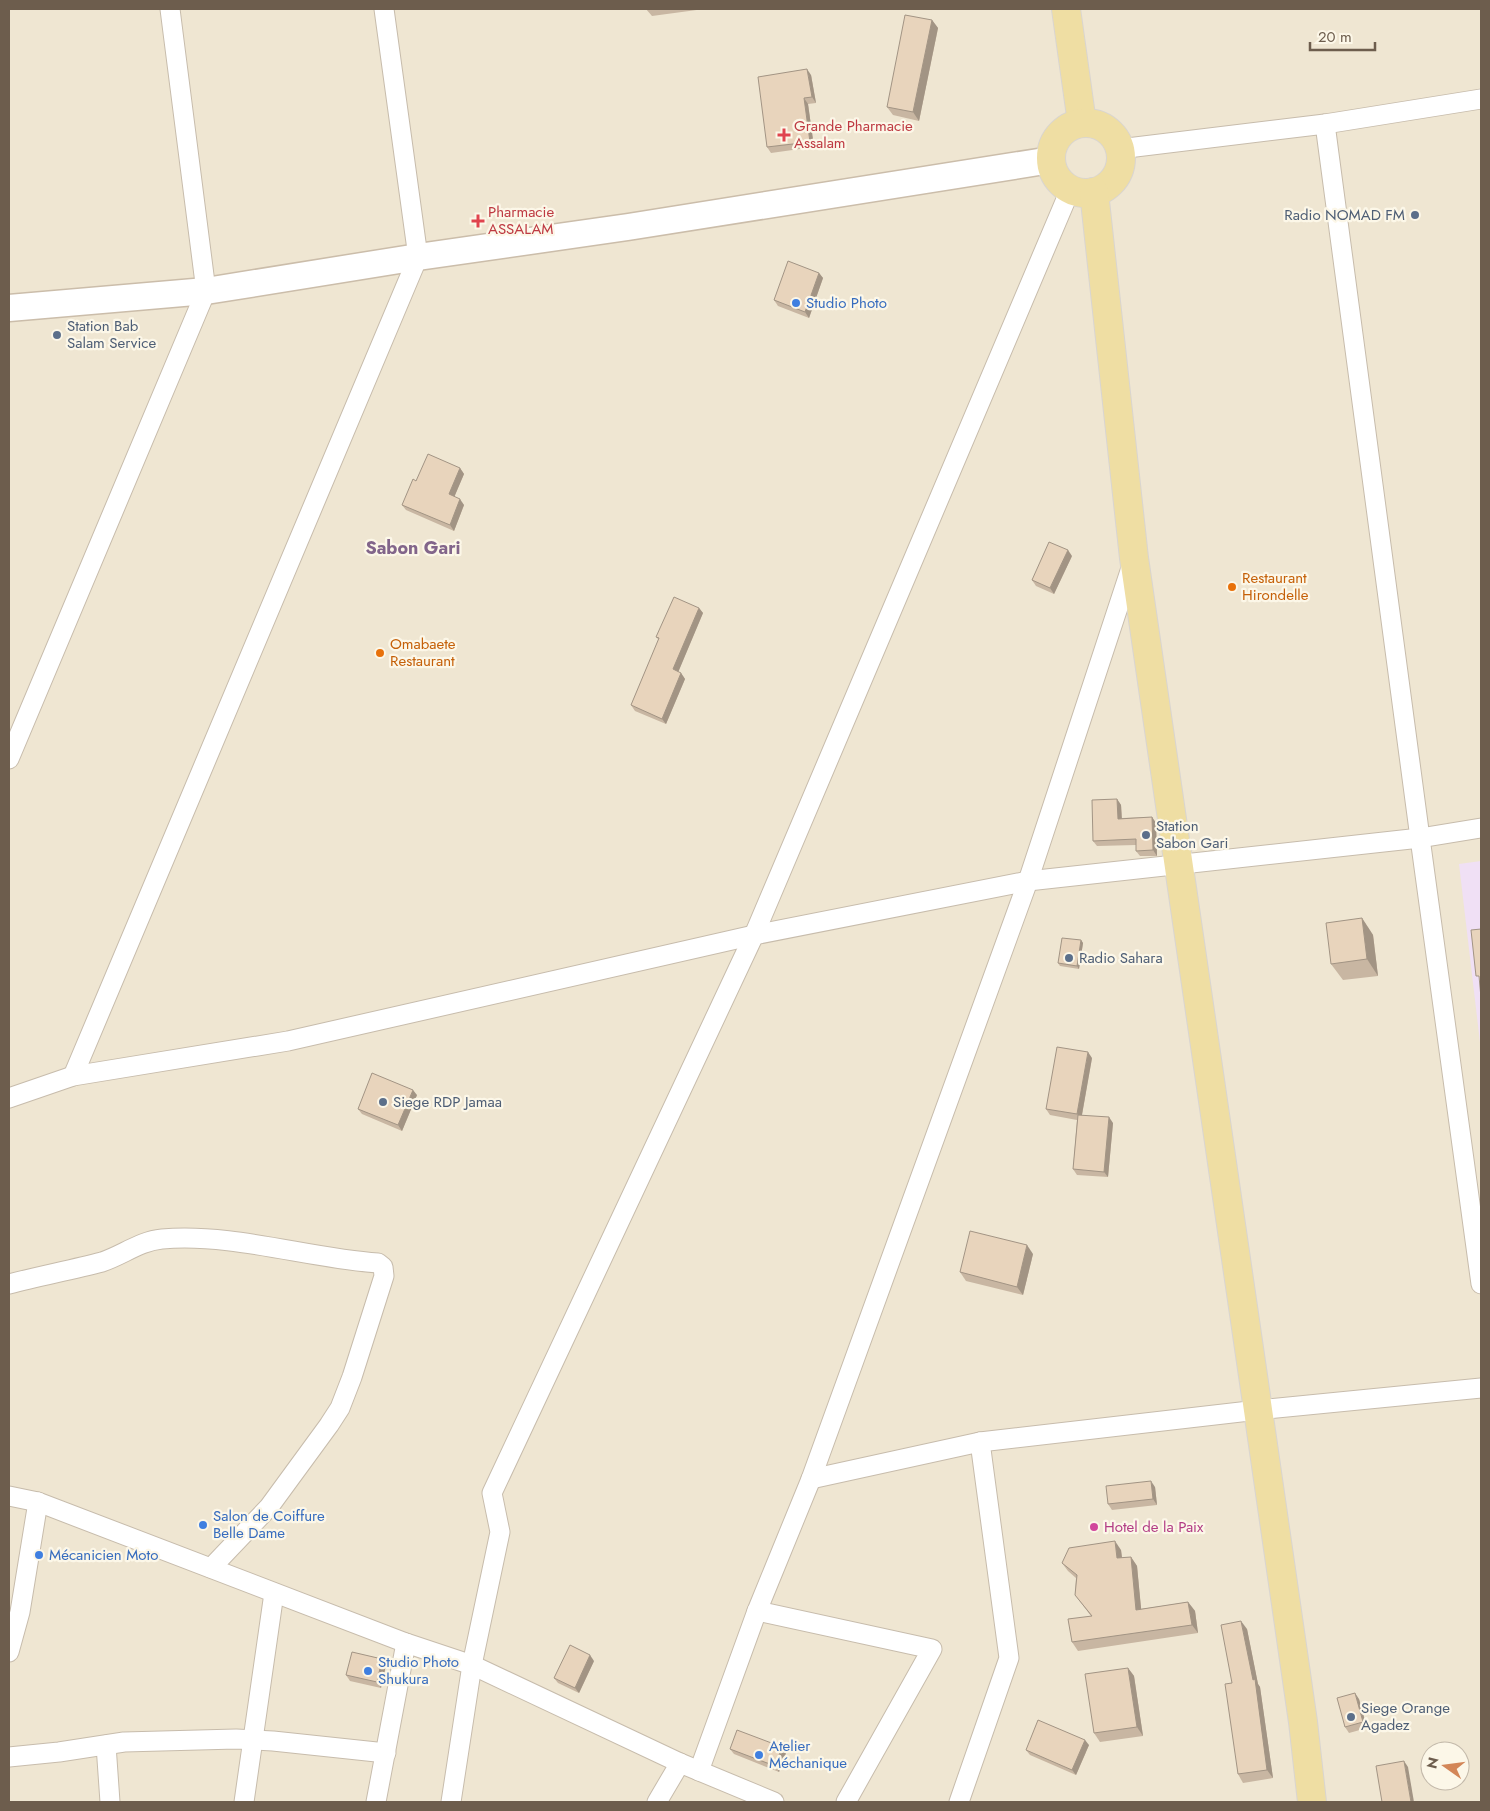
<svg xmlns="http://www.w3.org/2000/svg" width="1490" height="1811" font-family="Jost,sans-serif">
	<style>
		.residential { fill: #efe6d2; fill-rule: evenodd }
		.education { fill: #f0e0f5 }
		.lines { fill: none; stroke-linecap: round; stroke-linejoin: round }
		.street-casing { stroke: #c7bcac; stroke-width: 21 }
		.secondary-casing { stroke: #cbbdaa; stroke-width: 29 }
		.primary-casing { stroke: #d9d5d1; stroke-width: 30 }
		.street { stroke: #fff; stroke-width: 19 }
		.secondary { stroke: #fff; stroke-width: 26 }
		.primary { stroke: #efdea3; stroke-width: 28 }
		.wall { fill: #c8b6a2 }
		.shaded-wall { fill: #a29484 }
		.building { fill: #e8d4bc; stroke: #a29484 }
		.health-dot { fill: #e0444e; stroke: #fcf7e8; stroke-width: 2 }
		.service-dot { fill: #5c6f8a; stroke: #fcf7e8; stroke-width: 2 }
		.shop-dot { fill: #3f7fe0; stroke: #fcf7e8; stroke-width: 2 }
		.food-dot { fill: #e8710a; stroke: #fcf7e8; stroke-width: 2 }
		.hotel-dot { fill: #d1479c; stroke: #fcf7e8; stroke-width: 2 }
		.labels { text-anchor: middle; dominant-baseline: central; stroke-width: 4.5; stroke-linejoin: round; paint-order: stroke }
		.health-label { font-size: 15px; fill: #be3a42; stroke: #fcf7e8; text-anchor: start }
		.service-label { font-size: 15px; fill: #4e5e75; stroke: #fcf7e8; text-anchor: start }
		.shop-label { font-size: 15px; fill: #366cbe; stroke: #fcf7e8; text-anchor: start }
		.food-label { font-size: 15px; fill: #c56008; stroke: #fcf7e8; text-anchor: start }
		.hotel-label { font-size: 15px; fill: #b23c85; stroke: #fcf7e8; text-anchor: start }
		.quarter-label { font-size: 18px; font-weight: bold; fill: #82658a; stroke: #fcf7e8 }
	</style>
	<rect width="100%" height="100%" fill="#f9f3e3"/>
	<path class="residential" d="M 9,9 L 1481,9 L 1481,1802 L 9,1802 ZM 1430,1751 L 1460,1751 L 1460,1781 L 1430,1781 Z"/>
	<path class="education" d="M 1481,861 L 1481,1051 L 1459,864 Z"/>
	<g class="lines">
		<g class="street-casing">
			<g id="street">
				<path d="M 1325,124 L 1420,838 L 1481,1284"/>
				<path d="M 1119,149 L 1325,124 L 1481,99"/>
				<path d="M 9,759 L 206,291 L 170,9"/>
				<path d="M 73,1076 L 418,257 L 384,9"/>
				<path d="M 9,1098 L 73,1076 L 288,1041 L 754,935 L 1028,881 L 1420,838 L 1481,828"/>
				<path d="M 9,1284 C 40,1276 71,1270 102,1262 C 123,1255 140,1241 162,1239 C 234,1233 307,1258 378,1263 L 383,1267 L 384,1276 L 352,1377 L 340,1408 L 329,1425 L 269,1507 L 211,1568"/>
				<path d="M 811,1479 L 980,1442 L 1258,1410 L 1481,1388"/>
				<path d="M 9,1496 L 38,1502 L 406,1643 L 472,1665 L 680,1763 L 774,1802"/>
				<path d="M 757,1611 L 932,1649 L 846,1802"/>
				<path d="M 9,1652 L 20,1612 L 38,1502"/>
				<path d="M 106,1745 L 110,1802"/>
				<path d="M 9,1757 L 59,1752 L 124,1742 L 236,1739 L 273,1741 L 386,1753"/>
				<path d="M 699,1771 L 757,1611 L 811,1479 L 1028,881 L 1132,565"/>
				<path d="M 244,1802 L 274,1593"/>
				<path d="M 376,1802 L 406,1643"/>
				<path d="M 451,1802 L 472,1665 L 500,1532 L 492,1493 L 754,935 L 1070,190"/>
				<path d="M 657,1802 L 680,1763"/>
				<path d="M 959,1802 L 1009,1658 L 980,1442"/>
			</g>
		</g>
		<g class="secondary-casing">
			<path id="secondary" d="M 9,308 L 206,291 L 418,257 L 628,227 L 1051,160"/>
		</g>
		<g class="primary-casing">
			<g id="primary">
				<path d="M 1066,9 L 1082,123"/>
				<circle cx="1086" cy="158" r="35"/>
				<path d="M 1094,192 L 1134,558 L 1258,1410 L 1303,1722 L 1312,1802"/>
			</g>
		</g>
		<use href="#street" class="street"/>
		<use href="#secondary" class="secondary"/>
		<use href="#primary" class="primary"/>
	</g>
	<g class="wall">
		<path d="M 646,9 L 704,9 L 652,16 Z"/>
		<path d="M 932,20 L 938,28 L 919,121 L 893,115 L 887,107 Z"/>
		<path d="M 811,75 L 816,103 L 808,104 L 814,147 L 771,153 L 767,147 Z"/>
		<path d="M 819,273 L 823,278 L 809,318 L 778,306 L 774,300 Z"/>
		<path d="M 460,468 L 464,474 L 454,497 L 464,505 L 454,531 L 406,510 L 402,505 L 416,481 Z"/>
		<path d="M 1072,556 L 1054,594 L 1036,586 L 1032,580 Z"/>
		<path d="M 699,608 L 703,613 L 678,672 L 681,673 L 685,679 L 666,724 L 635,711 L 631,705 L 659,640 L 656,637 Z"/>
		<path d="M 1117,799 L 1121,805 L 1122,818 L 1152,817 L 1156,823 L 1157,856 L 1140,856 L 1136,851 L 1136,845 L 1097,846 L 1093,841 Z"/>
		<path d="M 1362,918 L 1373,935 L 1378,976 L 1343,980 L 1331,964 Z"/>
		<path d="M 1081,940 L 1083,943 L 1079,969 L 1060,966 L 1058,963 Z"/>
		<path d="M 1092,1058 L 1082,1115 L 1113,1123 L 1108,1177 L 1077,1175 L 1073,1169 L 1077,1120 L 1050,1115 L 1046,1109 Z"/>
		<path d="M 417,1095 L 402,1131 L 362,1114 L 358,1109 Z"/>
		<path d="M 1033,1254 L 1023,1295 L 966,1281 L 960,1272 Z"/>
		<path d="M 1155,1487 L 1157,1505 L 1112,1510 L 1108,1504 Z"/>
		<path d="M 1121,1550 L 1122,1558 L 1131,1557 L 1137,1566 L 1141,1609 L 1188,1602 L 1195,1611 L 1198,1633 L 1078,1651 L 1072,1642 L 1091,1616 L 1075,1595 L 1076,1578 L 1068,1571 L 1062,1563 Z"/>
		<path d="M 1247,1629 L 1258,1684 L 1260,1687 L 1273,1778 L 1243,1783 L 1238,1774 L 1232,1683 Z"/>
		<path d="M 594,1661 L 579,1693 L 558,1683 L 554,1678 Z"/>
		<path d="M 386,1665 L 381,1688 L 350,1681 L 346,1675 Z"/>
		<path d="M 1128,1668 L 1134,1676 L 1143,1736 L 1100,1742 L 1094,1733 Z"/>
		<path d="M 1359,1699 L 1367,1728 L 1349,1733 L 1345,1727 Z"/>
		<path d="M 1089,1745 L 1076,1775 L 1030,1755 L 1026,1750 Z"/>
		<path d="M 730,1749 L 786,1753 L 779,1772 L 734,1754 Z"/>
	</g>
	<g class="shaded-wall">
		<path d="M 932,20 L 938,28 L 919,121 L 913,112 Z"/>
		<path d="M 807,69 L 811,75 L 816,103 L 812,97 Z"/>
		<path d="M 804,98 L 808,104 L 814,147 L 810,142 Z"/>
		<path d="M 819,273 L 823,278 L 809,318 L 805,312 Z"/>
		<path d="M 460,468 L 464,474 L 453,500 L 449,494 Z"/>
		<path d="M 460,499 L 464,505 L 454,531 L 450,525 Z"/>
		<path d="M 1068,550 L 1072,556 L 1054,594 L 1050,588 Z"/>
		<path d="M 699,608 L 703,613 L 677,675 L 673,669 Z"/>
		<path d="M 681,673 L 685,679 L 666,724 L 662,719 Z"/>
		<path d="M 1117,799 L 1121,805 L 1122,824 L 1118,819 Z"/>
		<path d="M 1152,817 L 1156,823 L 1157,856 L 1153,850 Z"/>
		<path d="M 1362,918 L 1373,935 L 1378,976 L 1367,959 Z"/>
		<path d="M 1081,940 L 1083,943 L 1079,969 L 1077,966 Z"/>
		<path d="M 1088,1052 L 1092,1058 L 1081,1120 L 1077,1114 Z"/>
		<path d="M 413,1090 L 417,1095 L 402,1131 L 398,1125 Z"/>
		<path d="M 1109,1117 L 1113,1123 L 1108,1177 L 1104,1172 Z"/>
		<path d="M 1027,1245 L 1033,1254 L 1023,1295 L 1017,1287 Z"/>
		<path d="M 1151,1481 L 1155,1487 L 1157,1505 L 1153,1499 Z"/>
		<path d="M 1115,1541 L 1121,1550 L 1123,1566 L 1117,1558 Z"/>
		<path d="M 1131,1557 L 1137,1566 L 1142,1618 L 1136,1610 Z"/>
		<path d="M 1188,1602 L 1195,1611 L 1198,1633 L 1192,1625 Z"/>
		<path d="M 1241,1621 L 1247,1629 L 1258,1684 L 1260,1687 L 1273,1778 L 1267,1770 L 1253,1680 Z"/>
		<path d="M 590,1655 L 594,1661 L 579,1693 L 575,1688 Z"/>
		<path d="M 382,1659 L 386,1665 L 381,1688 L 377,1682 Z"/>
		<path d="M 1128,1668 L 1134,1676 L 1143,1736 L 1137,1727 Z"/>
		<path d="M 1355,1693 L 1359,1699 L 1367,1728 L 1363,1722 Z"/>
		<path d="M 1085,1740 L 1089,1745 L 1076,1775 L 1072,1770 Z"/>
		<path d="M 782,1747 L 786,1753 L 779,1772 L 775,1766 Z"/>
		<path d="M 1404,1761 L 1408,1767 L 1414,1802 L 1411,1802 Z"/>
	</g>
	<g class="building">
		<path d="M 905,15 L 932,20 L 913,112 L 887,107 Z"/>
		<path d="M 807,69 L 812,97 L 804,98 L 810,142 L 767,147 L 758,77 Z"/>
		<path d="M 788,261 L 819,273 L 805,312 L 774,300 Z"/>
		<path d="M 428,454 L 460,468 L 449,494 L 460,499 L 450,525 L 402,505 L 413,479 L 416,481 Z"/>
		<path d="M 1049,542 L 1068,550 L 1050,588 L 1032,580 Z"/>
		<path d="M 674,597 L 699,608 L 673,669 L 681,673 L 662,719 L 631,705 L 659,638 L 656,637 Z"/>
		<path d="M 1117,799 L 1118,819 L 1152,817 L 1153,850 L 1136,851 L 1136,839 L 1093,841 L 1092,800 Z"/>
		<path d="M 1362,918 L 1367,959 L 1331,964 L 1326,923 Z"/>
		<path d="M 1481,929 L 1481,998 L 1479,976 L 1476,976 L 1471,930 Z"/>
		<path d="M 1062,938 L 1081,940 L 1077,966 L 1058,963 Z"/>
		<path d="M 1057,1047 L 1088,1052 L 1077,1114 L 1046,1109 Z"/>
		<path d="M 372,1073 L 413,1090 L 398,1125 L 358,1109 Z"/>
		<path d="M 1078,1115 L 1109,1117 L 1104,1172 L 1073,1169 Z"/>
		<path d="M 970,1231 L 1027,1245 L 1017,1287 L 960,1272 Z"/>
		<path d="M 1151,1481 L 1153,1499 L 1108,1504 L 1106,1486 Z"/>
		<path d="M 1115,1541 L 1117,1558 L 1131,1557 L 1136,1610 L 1188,1602 L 1192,1625 L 1072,1642 L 1068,1619 L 1092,1616 L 1075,1595 L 1077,1575 L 1062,1563 L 1069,1548 Z"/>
		<path d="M 1241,1621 L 1253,1680 L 1255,1679 L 1267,1770 L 1238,1774 L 1225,1684 L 1232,1683 L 1221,1625 Z"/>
		<path d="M 570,1645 L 590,1655 L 575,1688 L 554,1678 Z"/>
		<path d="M 352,1652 L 382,1659 L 377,1682 L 346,1675 Z"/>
		<path d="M 1128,1668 L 1137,1727 L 1094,1733 L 1085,1674 Z"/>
		<path d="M 1355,1693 L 1363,1722 L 1345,1727 L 1337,1698 Z"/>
		<path d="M 1038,1720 L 1085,1740 L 1072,1770 L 1026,1750 Z"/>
		<path d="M 737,1730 L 782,1747 L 775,1766 L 730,1749 Z"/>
		<path d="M 1404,1761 L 1411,1802 L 1382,1802 L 1376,1766 Z"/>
	</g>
	<g class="health-dot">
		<path d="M781.5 127.5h5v5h5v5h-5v5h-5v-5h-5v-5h5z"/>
		<path d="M475.5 213.5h5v5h5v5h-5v5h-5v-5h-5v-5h5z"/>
	</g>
	<g class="service-dot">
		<circle cx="1415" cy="215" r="5"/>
		<circle cx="57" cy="335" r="5"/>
		<circle cx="1146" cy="835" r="5"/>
		<circle cx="1069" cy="958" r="5"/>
		<circle cx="383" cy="1102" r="5"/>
		<circle cx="1351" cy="1717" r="5"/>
	</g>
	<g class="shop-dot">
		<circle cx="796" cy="303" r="5"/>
		<circle cx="203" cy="1525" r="5"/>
		<circle cx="39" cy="1555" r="5"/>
		<circle cx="368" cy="1671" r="5"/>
		<circle cx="759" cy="1755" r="5"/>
	</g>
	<g class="food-dot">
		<circle cx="1232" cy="587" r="5"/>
		<circle cx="380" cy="653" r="5"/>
	</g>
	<circle class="hotel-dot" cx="1094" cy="1527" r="5"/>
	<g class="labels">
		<g class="health-label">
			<text x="794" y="126">Grande Pharmacie<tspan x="794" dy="17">Assalam</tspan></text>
			<text x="488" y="212">Pharmacie<tspan x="488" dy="17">ASSALAM</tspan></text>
		</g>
		<g class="service-label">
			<text x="1405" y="215" text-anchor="end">Radio NOMAD FM</text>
			<text x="67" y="326">Station Bab<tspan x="67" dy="17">Salam Service</tspan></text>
			<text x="1156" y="826">Station<tspan x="1156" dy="17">Sabon Gari</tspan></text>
			<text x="1079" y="958">Radio Sahara</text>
			<text x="393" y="1102">Siege RDP Jamaa</text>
			<text x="1361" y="1708">Siege Orange<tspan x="1361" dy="17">Agadez</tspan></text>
		</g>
		<g class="shop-label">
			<text x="806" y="303">Studio Photo</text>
			<text x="213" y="1516">Salon de Coiffure<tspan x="213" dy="17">Belle Dame</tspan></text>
			<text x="49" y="1555">Mécanicien Moto</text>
			<text x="378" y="1662">Studio Photo<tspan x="378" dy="17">Shukura</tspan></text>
			<text x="769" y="1746">Atelier<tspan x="769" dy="17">Méchanique</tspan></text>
		</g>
		<g class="food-label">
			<text x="1242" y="578">Restaurant<tspan x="1242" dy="17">Hirondelle</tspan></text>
			<text x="390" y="644">Omabaete<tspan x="390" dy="17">Restaurant</tspan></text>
		</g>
		<g class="hotel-label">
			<text x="1104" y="1527">Hotel de la Paix</text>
		</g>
		<g class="quarter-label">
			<text x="413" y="548">Sabon Gari</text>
		</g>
	</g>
	<rect width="1490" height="1811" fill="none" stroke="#6d5d4d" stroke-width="20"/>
	<g transform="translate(1445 1766) rotate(284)"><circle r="24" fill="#fcf7e8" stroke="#c3b9aa"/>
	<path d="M0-4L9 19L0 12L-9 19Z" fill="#d38657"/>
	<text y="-8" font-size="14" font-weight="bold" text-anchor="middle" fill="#6d5d4d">N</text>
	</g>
	<path d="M1310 42v8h65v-8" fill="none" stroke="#6d5d4d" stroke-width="2.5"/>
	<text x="1318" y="42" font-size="15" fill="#6d5d4d" stroke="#fcf7e8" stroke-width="4" paint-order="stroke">20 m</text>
</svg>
